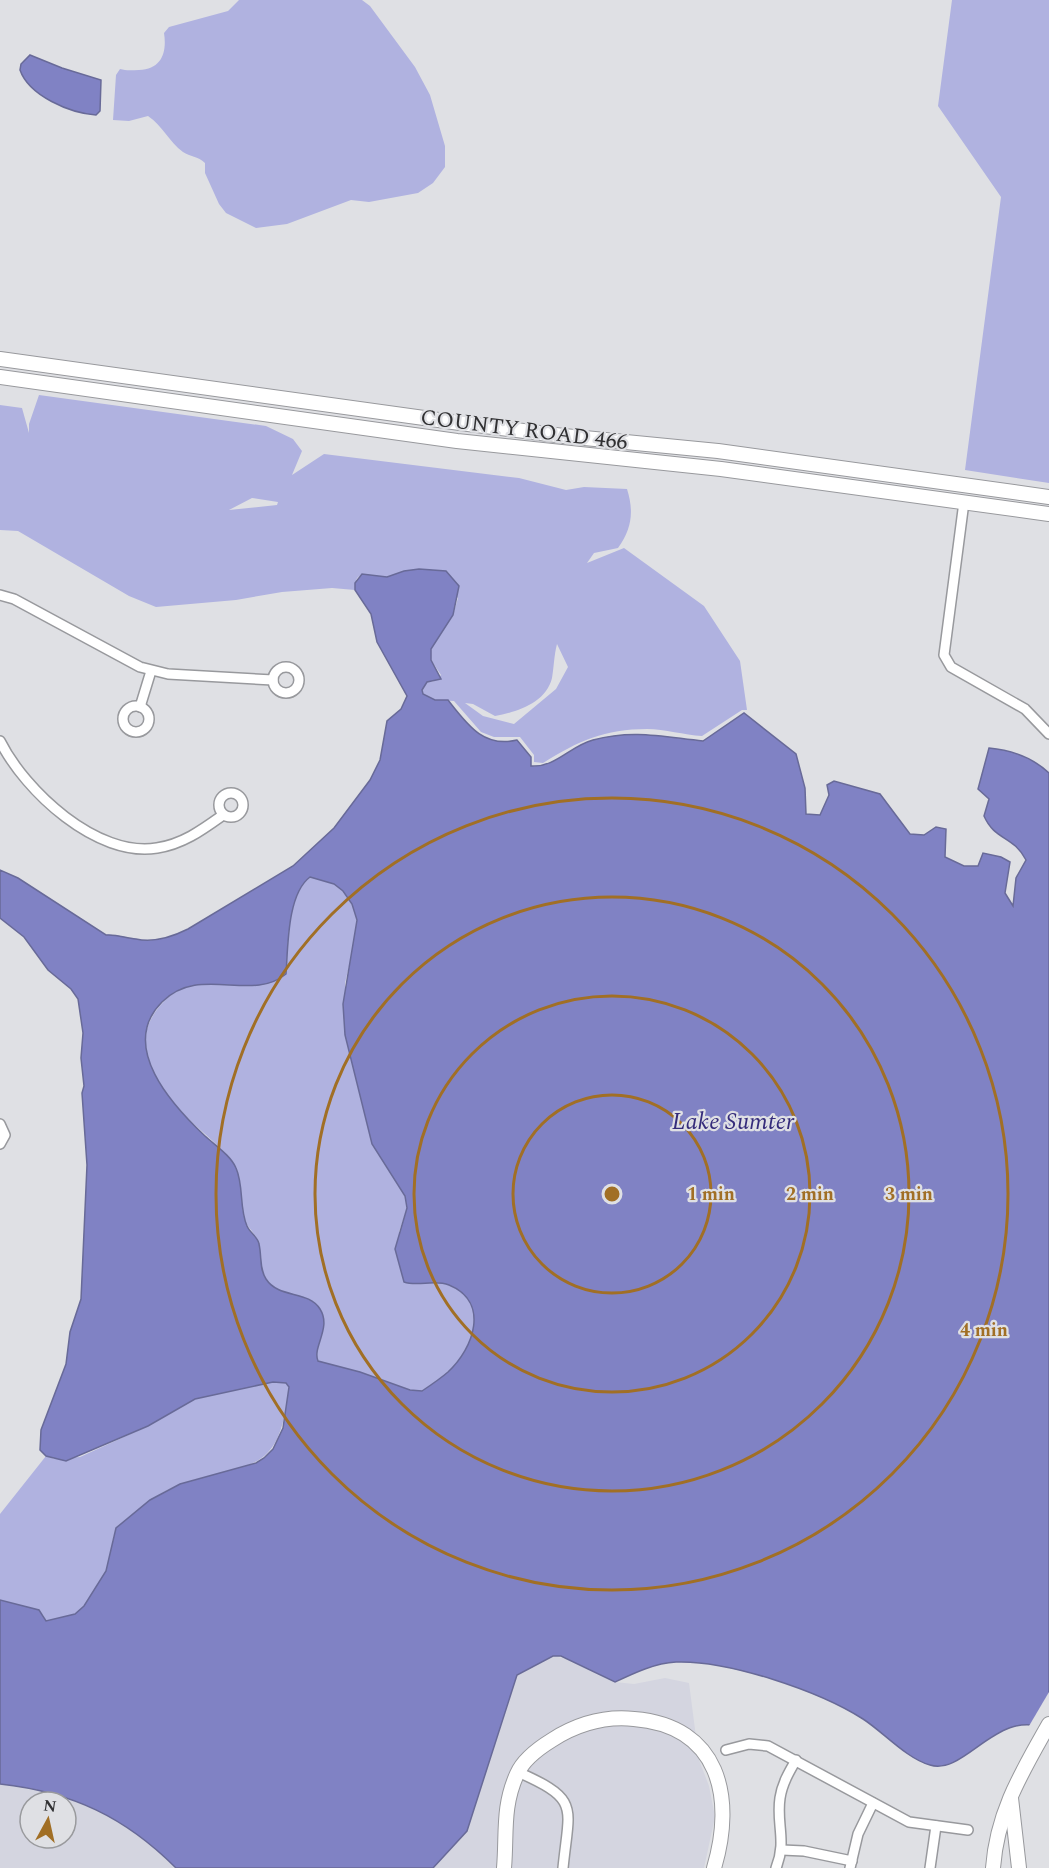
<svg xmlns="http://www.w3.org/2000/svg" width="1049" height="1868" font-family="Spectral,serif">
	<style>
		.built { fill: #d4d5e0; fill-rule: evenodd }
		.green { fill: #b0b2e0; fill-rule: evenodd }
		.water { fill: #8082c4; stroke: #686a98; stroke-width: 1.5; fill-rule: evenodd }
		.pier { fill: #dfe0e4 }
		.lines { fill: none; stroke-linecap: round; stroke-linejoin: round }
		.street-casing { stroke: #98999d; stroke-width: 12 }
		.secondary-casing { stroke: #98999d; stroke-width: 16 }
		.street { stroke: #fff; stroke-width: 9 }
		.secondary { stroke: #fff; stroke-width: 14 }
		.ring { fill: none; stroke: #a16f25; stroke-width: 3 }
		.labels { text-anchor: middle; dominant-baseline: central; stroke-width: 4.5; stroke-linejoin: round; paint-order: stroke }
		.street-label { font-size: 22px; fill: #313133; stroke: #dfe0e4 }
		.water-label { font-size: 24px; font-style: italic; fill: #352c7b; stroke: #dfe0e4 }
		.centre { fill: #a16f25; stroke: #dfe0e4; stroke-width: 3 }
		.ring-label { font-size: 18px; text-anchor: middle; font-weight: bold; fill: #a16f25; stroke: #dfe0e4; stroke-width: 4.5; stroke-linejoin: round; paint-order: stroke }
	</style>
	<rect width="100%" height="100%" fill="#dfe0e4"/>
	<g class="built">
		<path d="M 553,1656 L 575,1661 L 615,1682 L 634,1684 L 665,1678 L 689,1683 L 699,1760 L 709,1786 L 715,1817 L 704,1868 L 433,1868 L 467,1830 L 517,1675 Z"/>
		<path d="M 0,1784 L 59,1795 L 108,1815 L 140,1834 L 176,1868 L 0,1868 ZM 30,1802 L 66,1802 L 66,1838 L 30,1838 Z"/>
	</g>
	<g class="green">
		<path d="M 239,0 L 362,0 L 370,6 L 415,67 L 430,95 L 445,146 L 445,167 L 433,183 L 418,193 L 369,202 L 351,200 L 287,224 L 256,228 L 226,213 L 219,204 L 205,173 L 205,163 C 198,156 190,157 183,152 C 169,142 163,126 148,116 L 129,121 L 113,120 L 116,75 L 120,69 C 127,71 132,70 139,70 C 162,69 167,52 164,33 L 169,27 L 228,11 Z"/>
		<path d="M 952,0 L 1049,0 L 1049,483 L 965,470 L 1001,197 L 938,106 Z"/>
		<path d="M 39,395 L 266,426 L 293,439 L 302,451 L 292,475 L 324,454 L 519,478 L 566,490 L 584,487 L 627,489 C 634,511 632,529 618,548 L 594,553 L 587,563 L 624,548 L 704,606 L 740,661 L 747,710 L 742,710 L 702,736 C 684,735 665,729 647,729 C 605,729 578,741 543,763 L 534,762 L 534,755 L 520,737 L 494,737 L 481,732 L 454,701 L 435,700 L 423,694 L 422,690 L 427,682 L 435,681 L 441,675 L 431,660 L 431,649 L 453,615 L 458,598 C 450,590 437,574 426,571 C 412,568 402,574 390,577 C 376,580 354,563 355,590 L 332,588 L 282,592 L 236,600 L 156,607 L 129,596 L 18,531 L 0,530 L 0,405 L 22,408 L 29,433 L 29,424 ZM 252,498 L 278,502 L 277,505 L 229,510 ZM 557,644 L 568,667 L 556,689 L 514,724 L 483,716 L 465,703 L 473,704 L 495,716 C 517,712 546,703 552,678 C 554,667 554,655 557,644 Z"/>
		<path d="M 310,877 L 334,884 L 343,891 L 352,904 L 357,920 L 357,933 L 345,983 L 345,1035 L 372,1144 L 405,1196 L 407,1208 L 399,1232 L 404,1282 C 418,1287 434,1279 449,1285 C 490,1302 474,1348 448,1372 C 441,1379 431,1385 422,1391 L 410,1390 L 360,1372 L 318,1361 C 311,1347 332,1328 320,1309 C 308,1290 279,1299 266,1279 C 258,1267 263,1252 257,1239 C 254,1232 246,1226 243,1217 C 240,1203 243,1184 237,1172 C 226,1148 200,1132 182,1112 C 169,1097 150,1075 146,1055 C 139,1025 163,993 191,985 C 203,981 215,983 227,983 C 246,983 267,977 286,974 C 288,948 287,894 310,877 Z"/>
		<path d="M 273,1382 L 287,1383 L 289,1387 C 279,1477 253,1460 181,1484 C 159,1492 142,1507 124,1521 C 111,1531 113,1544 110,1558 C 106,1577 90,1606 73,1615 C 66,1619 54,1620 46,1621 L 43,1615 L 0,1600 L 0,1514 L 46,1456 L 55,1459 L 80,1457 L 148,1426 L 195,1399 Z"/>
	</g>
	<g class="water">
		<path d="M 30,55 L 62,68 L 101,80 L 100,111 L 96,115 C 70,113 29,96 20,70 L 21,64 Z"/>
		<path d="M 419,569 L 446,571 L 459,586 L 453,615 L 431,649 L 431,660 L 441,679 L 427,682 L 422,690 L 423,694 L 435,700 L 448,700 C 467,724 483,748 517,740 L 531,757 L 531,766 C 555,768 570,746 593,740 C 633,729 664,737 703,741 L 744,713 L 796,754 L 805,788 L 806,814 L 820,815 L 829,795 L 827,785 L 834,781 L 880,794 L 910,834 L 924,835 L 936,827 L 946,829 L 945,857 L 964,866 L 978,866 L 983,853 L 1001,857 L 1010,862 L 1005,893 L 1013,906 L 1016,878 L 1026,860 C 1013,835 995,841 984,816 L 989,799 L 978,789 L 989,748 C 1011,750 1033,758 1049,773 L 1049,1730 C 998,1705 966,1776 930,1765 C 907,1759 882,1731 863,1719 C 819,1691 728,1660 676,1662 C 655,1663 634,1673 615,1682 L 561,1656 L 553,1656 L 517,1675 L 467,1831 L 433,1868 L 176,1868 C 125,1817 72,1792 0,1784 L 0,1600 L 39,1610 L 46,1621 L 75,1614 L 84,1606 L 106,1571 L 116,1528 L 150,1500 L 180,1484 L 256,1463 L 264,1458 L 273,1449 L 283,1428 L 289,1387 L 286,1383 L 273,1382 L 195,1399 L 148,1426 L 66,1461 L 46,1456 L 40,1450 L 41,1430 L 66,1364 L 70,1332 L 81,1299 L 87,1165 L 82,1093 L 84,1086 L 81,1058 L 83,1033 L 78,999 L 71,989 L 48,970 L 24,937 L 0,918 L 0,870 L 18,878 L 106,935 C 117,934 125,938 136,939 C 154,943 172,937 188,929 L 293,866 L 334,828 L 370,780 L 380,760 L 387,721 L 401,709 L 407,696 L 377,642 L 371,614 L 355,590 L 355,583 L 362,574 L 387,577 L 404,571 ZM 310,877 L 334,884 L 343,891 L 352,904 L 357,920 L 343,1004 L 345,1035 L 372,1144 L 405,1196 L 407,1208 L 395,1249 L 404,1282 C 418,1287 434,1279 449,1285 C 490,1302 474,1348 448,1372 C 440,1379 431,1385 422,1391 L 410,1390 L 360,1372 L 318,1361 C 312,1347 332,1328 320,1309 C 308,1290 279,1299 266,1279 C 259,1268 262,1257 259,1244 C 258,1237 250,1233 247,1226 C 239,1208 244,1186 236,1168 C 231,1156 216,1146 205,1136 C 172,1105 118,1046 162,1002 C 200,964 251,1003 286,974 C 288,948 287,894 310,877 Z"/>
	</g>
	<path class="pier" d="M 1049,1692 L 1049,1733 L 1029,1726 Z"/>
	<g class="lines">
		<g class="street-casing">
			<g id="street">
				<path d="M 964,502 L 944,655 L 951,667 L 1025,709 L 1049,734"/>
				<path d="M 0,595 L 14,599 L 140,667 L 168,674 L 273,680"/>
				<circle cx="286" cy="680" r="13"/>
				<circle cx="136" cy="719" r="13"/>
				<path d="M 140,707 L 151,671"/>
				<path d="M 0,741 C 25,791 97,858 157,848 C 183,844 202,830 223,815"/>
				<circle cx="231" cy="805" r="12"/>
				<path d="M 0,1124 L 5,1135 L 0,1144"/>
				<path d="M 726,1750 L 749,1744 L 768,1746 L 909,1822 L 968,1830"/>
				<path d="M 518,1772 C 581,1800 569,1806 563,1868"/>
				<path d="M 782,1850 L 804,1851 L 852,1861"/>
				<path d="M 776,1868 C 787,1841 776,1824 780,1798 C 782,1784 789,1772 796,1760"/>
				<path d="M 850,1868 L 858,1834 L 873,1803"/>
				<path d="M 930,1868 L 936,1826"/>
			</g>
		</g>
		<g class="secondary-casing">
			<g id="secondary">
				<path d="M 0,359 L 460,423 L 564,436 L 718,451 L 1049,497"/>
				<path d="M 0,377 L 457,441 L 721,469 L 1049,514"/>
				<path d="M 1011,1798 L 1019,1868"/>
				<path d="M 504,1868 C 507,1834 502,1807 517,1774 C 523,1760 539,1748 552,1740 C 577,1724 605,1716 634,1719 C 720,1726 735,1798 714,1868"/>
				<path d="M 993,1868 C 997,1812 1022,1772 1049,1724"/>
			</g>
		</g>
		<use href="#street" class="street"/>
		<use href="#secondary" class="secondary"/>
	</g>
	<g class="ring">
		<circle cx="612" cy="1194" r="99"/>
		<circle cx="612" cy="1194" r="198"/>
		<circle cx="612" cy="1194" r="297"/>
		<circle cx="612" cy="1194" r="396"/>
	</g>
	<g class="labels">
		<g class="street-label">
			<text transform="translate(524 430) rotate(7)">COUNTY ROAD 466</text>
		</g>
		<g class="water-label">
			<text x="733" y="1122">Lake Sumter</text>
		</g>
	</g>
	<circle cx="612" cy="1194" r="9" class="centre"/>
	<g class="ring-label">
		<text x="711" y="1200">1 min</text>
		<text x="810" y="1200">2 min</text>
		<text x="909" y="1200">3 min</text>
		<text x="984" y="1336">4 min</text>
	</g>
	<g transform="translate(48 1820) rotate(8)"><circle r="28" fill="#dfe0e4" stroke="#999a9d" stroke-width="1.5"/>
	<path d="M0-4.5L10 22L0 15L-10 22Z" fill="#a16f25"/>
	<text y="-9" font-size="16" font-weight="bold" text-anchor="middle" fill="#313133">N</text>
	</g>
</svg>
